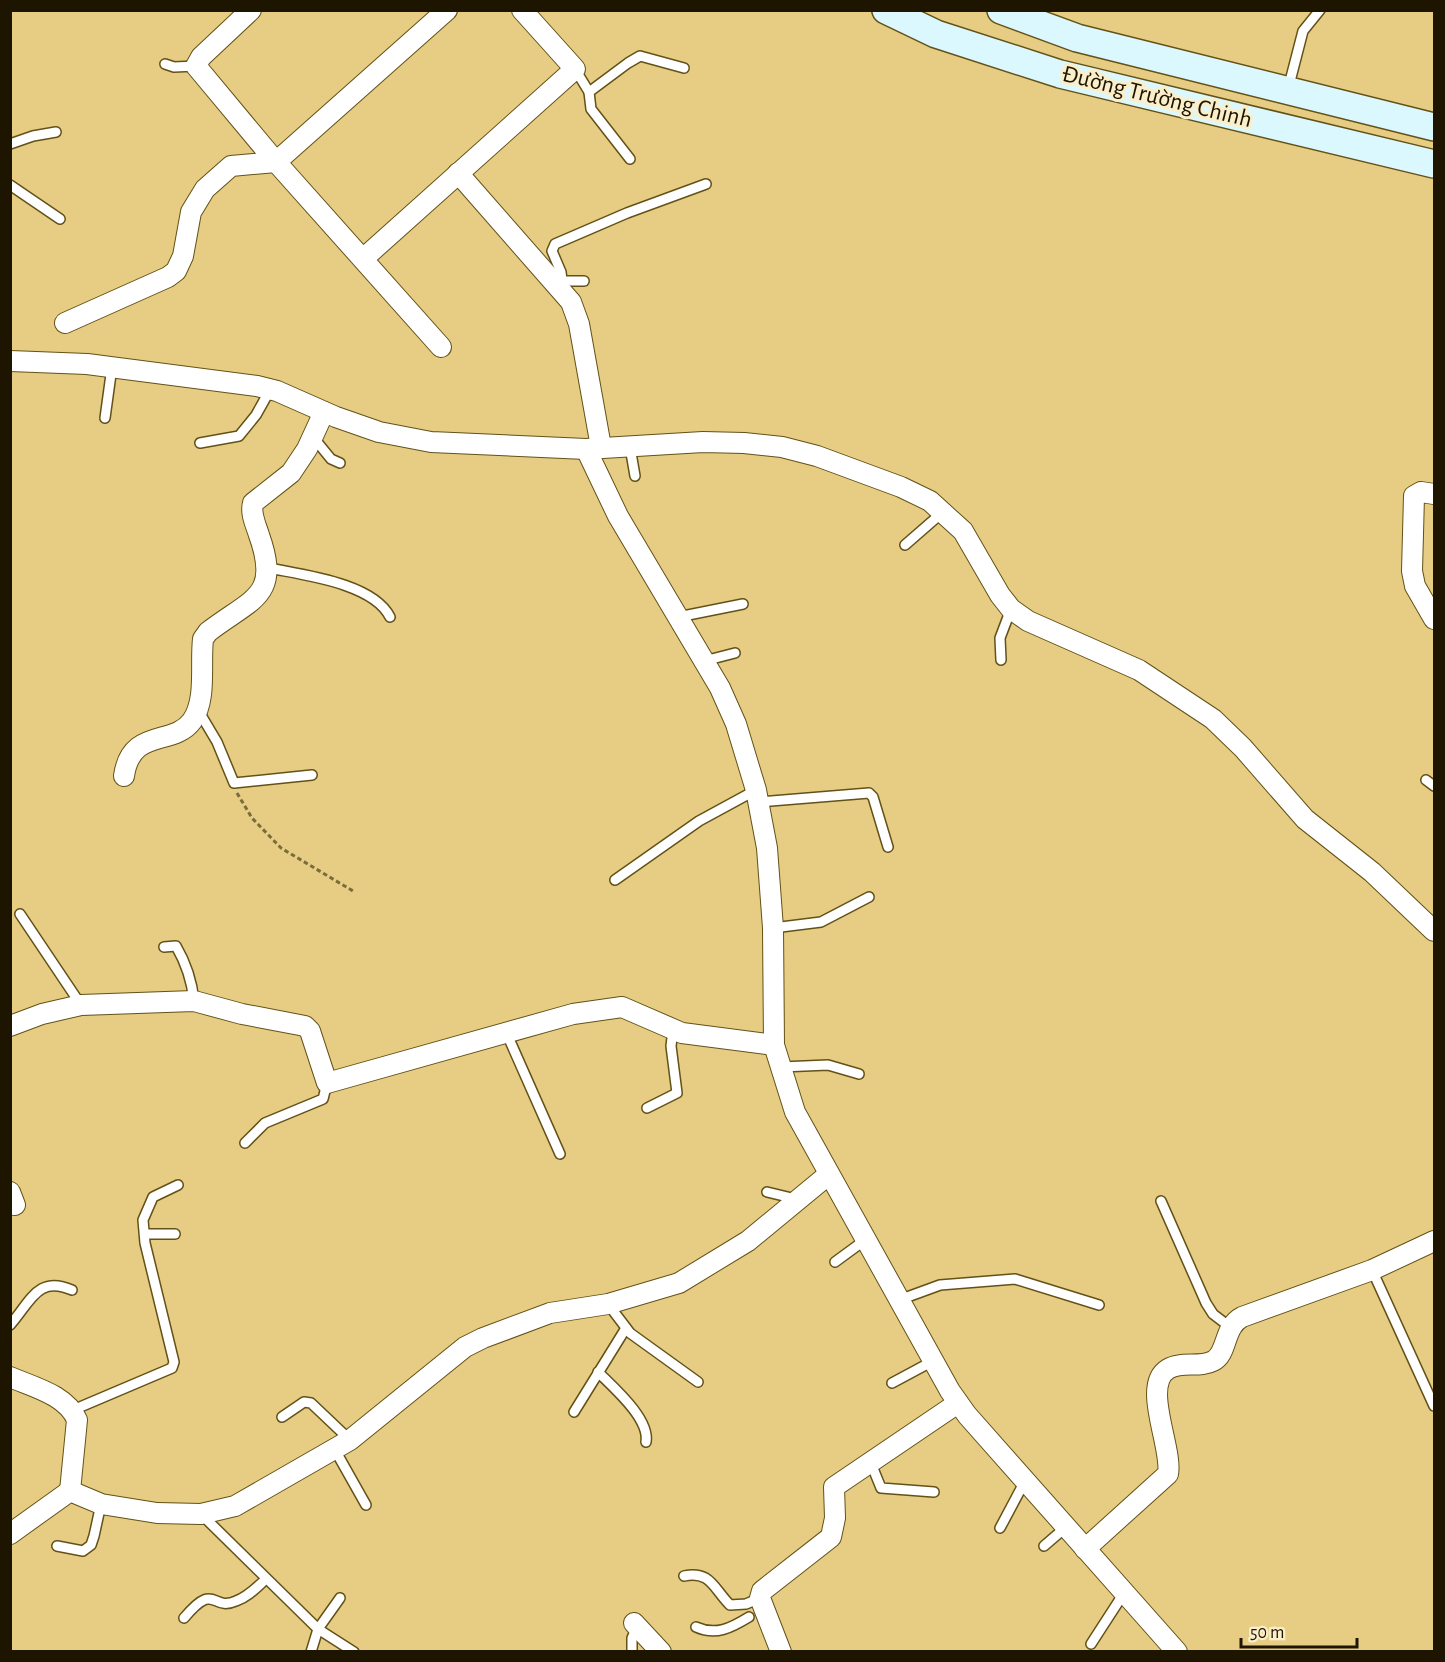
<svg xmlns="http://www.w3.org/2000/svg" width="1445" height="1662" font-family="'Alegreya Sans',sans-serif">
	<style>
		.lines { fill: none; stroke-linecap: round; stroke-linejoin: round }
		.lane-casing { stroke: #635117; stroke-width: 12 }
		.street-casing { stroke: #635117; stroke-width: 22 }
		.secondary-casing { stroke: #635117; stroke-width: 30 }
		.path { stroke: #7b6b3d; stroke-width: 3; stroke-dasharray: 4.5 3; stroke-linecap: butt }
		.lane { stroke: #fff; stroke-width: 9 }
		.street { stroke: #fff; stroke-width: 20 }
		.secondary { stroke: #daf8fe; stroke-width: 27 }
		.labels { text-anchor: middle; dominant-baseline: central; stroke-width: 6; stroke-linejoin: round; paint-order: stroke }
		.street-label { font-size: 24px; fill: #1e1500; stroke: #fbefcb }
	</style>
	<rect width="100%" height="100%" fill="#e6cd83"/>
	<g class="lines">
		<g class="lane-casing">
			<g id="lane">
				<path d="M 165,64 L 174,67 L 196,66"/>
				<path d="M 575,69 L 589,92 L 591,109 L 630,159"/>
				<path d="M 1288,89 L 1303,31 L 1320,10"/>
				<path d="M 589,92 L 628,63 L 640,56 L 684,68"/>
				<path d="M 10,144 L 33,136 L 56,132"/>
				<path d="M 10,185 L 60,219"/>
				<path d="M 562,281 L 584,281"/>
				<path d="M 563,288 L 561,272 L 552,251 L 555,244 L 627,213 L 706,184"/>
				<path d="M 105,418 L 112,367"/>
				<path d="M 313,437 L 331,459 L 340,463"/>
				<path d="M 200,443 L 239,436 L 256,415 L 270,390"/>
				<path d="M 630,447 L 635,476"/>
				<path d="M 905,545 L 944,511"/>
				<path d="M 269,568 C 303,575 373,583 390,617"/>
				<path d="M 678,617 L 743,604"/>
				<path d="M 1001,660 L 1000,638 L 1011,609"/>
				<path d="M 704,661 L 735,653"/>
				<path d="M 198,710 L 217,742 L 234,783 L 312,775"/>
				<path d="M 1426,780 L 1434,786"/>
				<path d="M 758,802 L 869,793 L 873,797 L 888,847"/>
				<path d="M 615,880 L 699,821 L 756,790"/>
				<path d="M 20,914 L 81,1005"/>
				<path d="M 773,928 L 821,922 L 869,897"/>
				<path d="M 164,947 L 176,946 C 186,963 192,982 194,1001"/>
				<path d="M 506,1032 L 560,1154"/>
				<path d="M 781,1067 L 828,1065 L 859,1074"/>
				<path d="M 647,1108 L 677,1093 L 671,1046 L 673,1030"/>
				<path d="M 245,1143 L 265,1123 L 323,1099 L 327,1083"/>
				<path d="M 767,1192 L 796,1199"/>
				<path d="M 1161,1201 L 1206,1303 L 1213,1314 L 1230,1327"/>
				<path d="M 145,1234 L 175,1234"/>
				<path d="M 835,1262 L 865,1240"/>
				<path d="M 1372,1270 L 1434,1406"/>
				<path d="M 899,1300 L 940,1285 L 1015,1279 L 1099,1305"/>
				<path d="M 608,1304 L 630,1333 L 698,1382"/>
				<path d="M 10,1325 C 31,1301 38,1275 72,1290"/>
				<path d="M 598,1372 C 614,1388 650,1419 646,1442"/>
				<path d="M 892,1383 L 933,1361"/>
				<path d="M 73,1410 L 172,1368 L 174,1362 L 145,1243 L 143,1220 L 153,1197 L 178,1185"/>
				<path d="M 574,1412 L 626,1328"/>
				<path d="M 282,1417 L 304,1402 L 311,1403 L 350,1440"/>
				<path d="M 335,1450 L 366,1505"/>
				<path d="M 870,1461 L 881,1488 L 934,1492"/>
				<path d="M 202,1515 L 318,1629 L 311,1652"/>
				<path d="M 1000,1528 L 1025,1481"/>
				<path d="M 57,1546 L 83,1551 L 91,1545 L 94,1536 L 101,1504"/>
				<path d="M 1044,1546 L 1066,1527"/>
				<path d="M 684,1576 C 710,1570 714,1589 730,1605 L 746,1604 L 760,1598"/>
				<path d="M 340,1598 L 318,1629 L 354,1652"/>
				<path d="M 184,1618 C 216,1580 211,1612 236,1601 C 248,1597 257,1587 266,1579"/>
				<path d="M 696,1627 C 716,1636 731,1628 749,1617"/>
				<path d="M 1091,1644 L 1124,1593"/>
				<path d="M 632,1652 L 632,1638 L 637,1627"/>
			</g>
		</g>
		<g class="street-casing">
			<g id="street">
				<path d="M 251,10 L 201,57 L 196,66 L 276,162 L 441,347"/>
				<path d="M 458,173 L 571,302 L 579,324 L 601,447"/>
				<path d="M 364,258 L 575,69 L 522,10"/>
				<path d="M 65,323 L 168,277 L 176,271 L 183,256 L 191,212 L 205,189 L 231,166 L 276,162 L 447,10"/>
				<path d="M 10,361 L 87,364 L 257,386 L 277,391 L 336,417 L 379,432 L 431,442 L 586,449 L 703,442 L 744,443 L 782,447 L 817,456 L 901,487 L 930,501 L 963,531 L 1000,595 L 1011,609 L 1028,621 L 1139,670 L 1213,719 L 1243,748 L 1305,819 L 1372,872 L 1434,931"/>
				<path d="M 586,449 L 618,516 L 720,688 L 736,724 L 756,790 L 767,848 L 773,928 L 774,1045 L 795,1112 L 950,1391 L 967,1415 L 1177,1652"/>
				<path d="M 1434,494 L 1421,492 L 1414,496 L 1412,571 L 1415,586 L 1434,619"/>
				<path d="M 124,776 C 131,727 173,747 192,721 C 207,699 200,665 203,639 L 208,632 C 252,598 281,597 259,535 C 256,525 250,514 253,503 L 291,473 L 307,449 L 324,412"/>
				<path d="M 10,1026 L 42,1014 L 81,1005 L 194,1001 L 242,1014 L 305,1026 L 310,1031 L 327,1083 L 573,1014 L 622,1007 L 682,1033 L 774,1045"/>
				<path d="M 10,1192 L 15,1205"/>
				<path d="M 10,1377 C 33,1387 67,1395 77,1420 L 70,1491"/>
				<path d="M 10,1534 L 70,1491 L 101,1504 L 157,1513 L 201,1514 L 235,1506 L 350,1440 L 465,1347 L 483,1338 L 550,1313 L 608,1304 L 679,1283 L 748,1241 L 828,1175"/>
				<path d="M 1085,1549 L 1168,1474 C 1173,1448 1141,1385 1168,1369 C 1181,1361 1200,1368 1213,1361 C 1228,1354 1223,1327 1242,1317 L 1372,1270 L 1434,1241"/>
				<path d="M 634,1623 L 661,1652"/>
				<path d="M 781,1652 L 760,1598 L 762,1591 L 831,1537 L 835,1518 L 834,1487 L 958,1403"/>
			</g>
		</g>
		<g class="secondary-casing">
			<g id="secondary">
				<path d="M 886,10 L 936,34 L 1060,74 L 1434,164"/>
				<path d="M 1001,10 L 1077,38 L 1434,127"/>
			</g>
		</g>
		<path class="path" d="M 237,793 L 252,818 L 281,848 L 353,891"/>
		<use href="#lane" class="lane"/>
		<use href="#street" class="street"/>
		<use href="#secondary" class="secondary"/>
	</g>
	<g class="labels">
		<g class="street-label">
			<text transform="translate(1157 97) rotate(14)">Đường Trường Chinh</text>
		</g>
	</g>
	<rect width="1445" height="1662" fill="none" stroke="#1e1500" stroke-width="24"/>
	<path d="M1241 1638v9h116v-9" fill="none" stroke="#1e1500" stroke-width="3"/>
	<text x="1250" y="1638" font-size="18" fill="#1e1500" stroke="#fbefcb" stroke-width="4.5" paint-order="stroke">50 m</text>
</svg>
